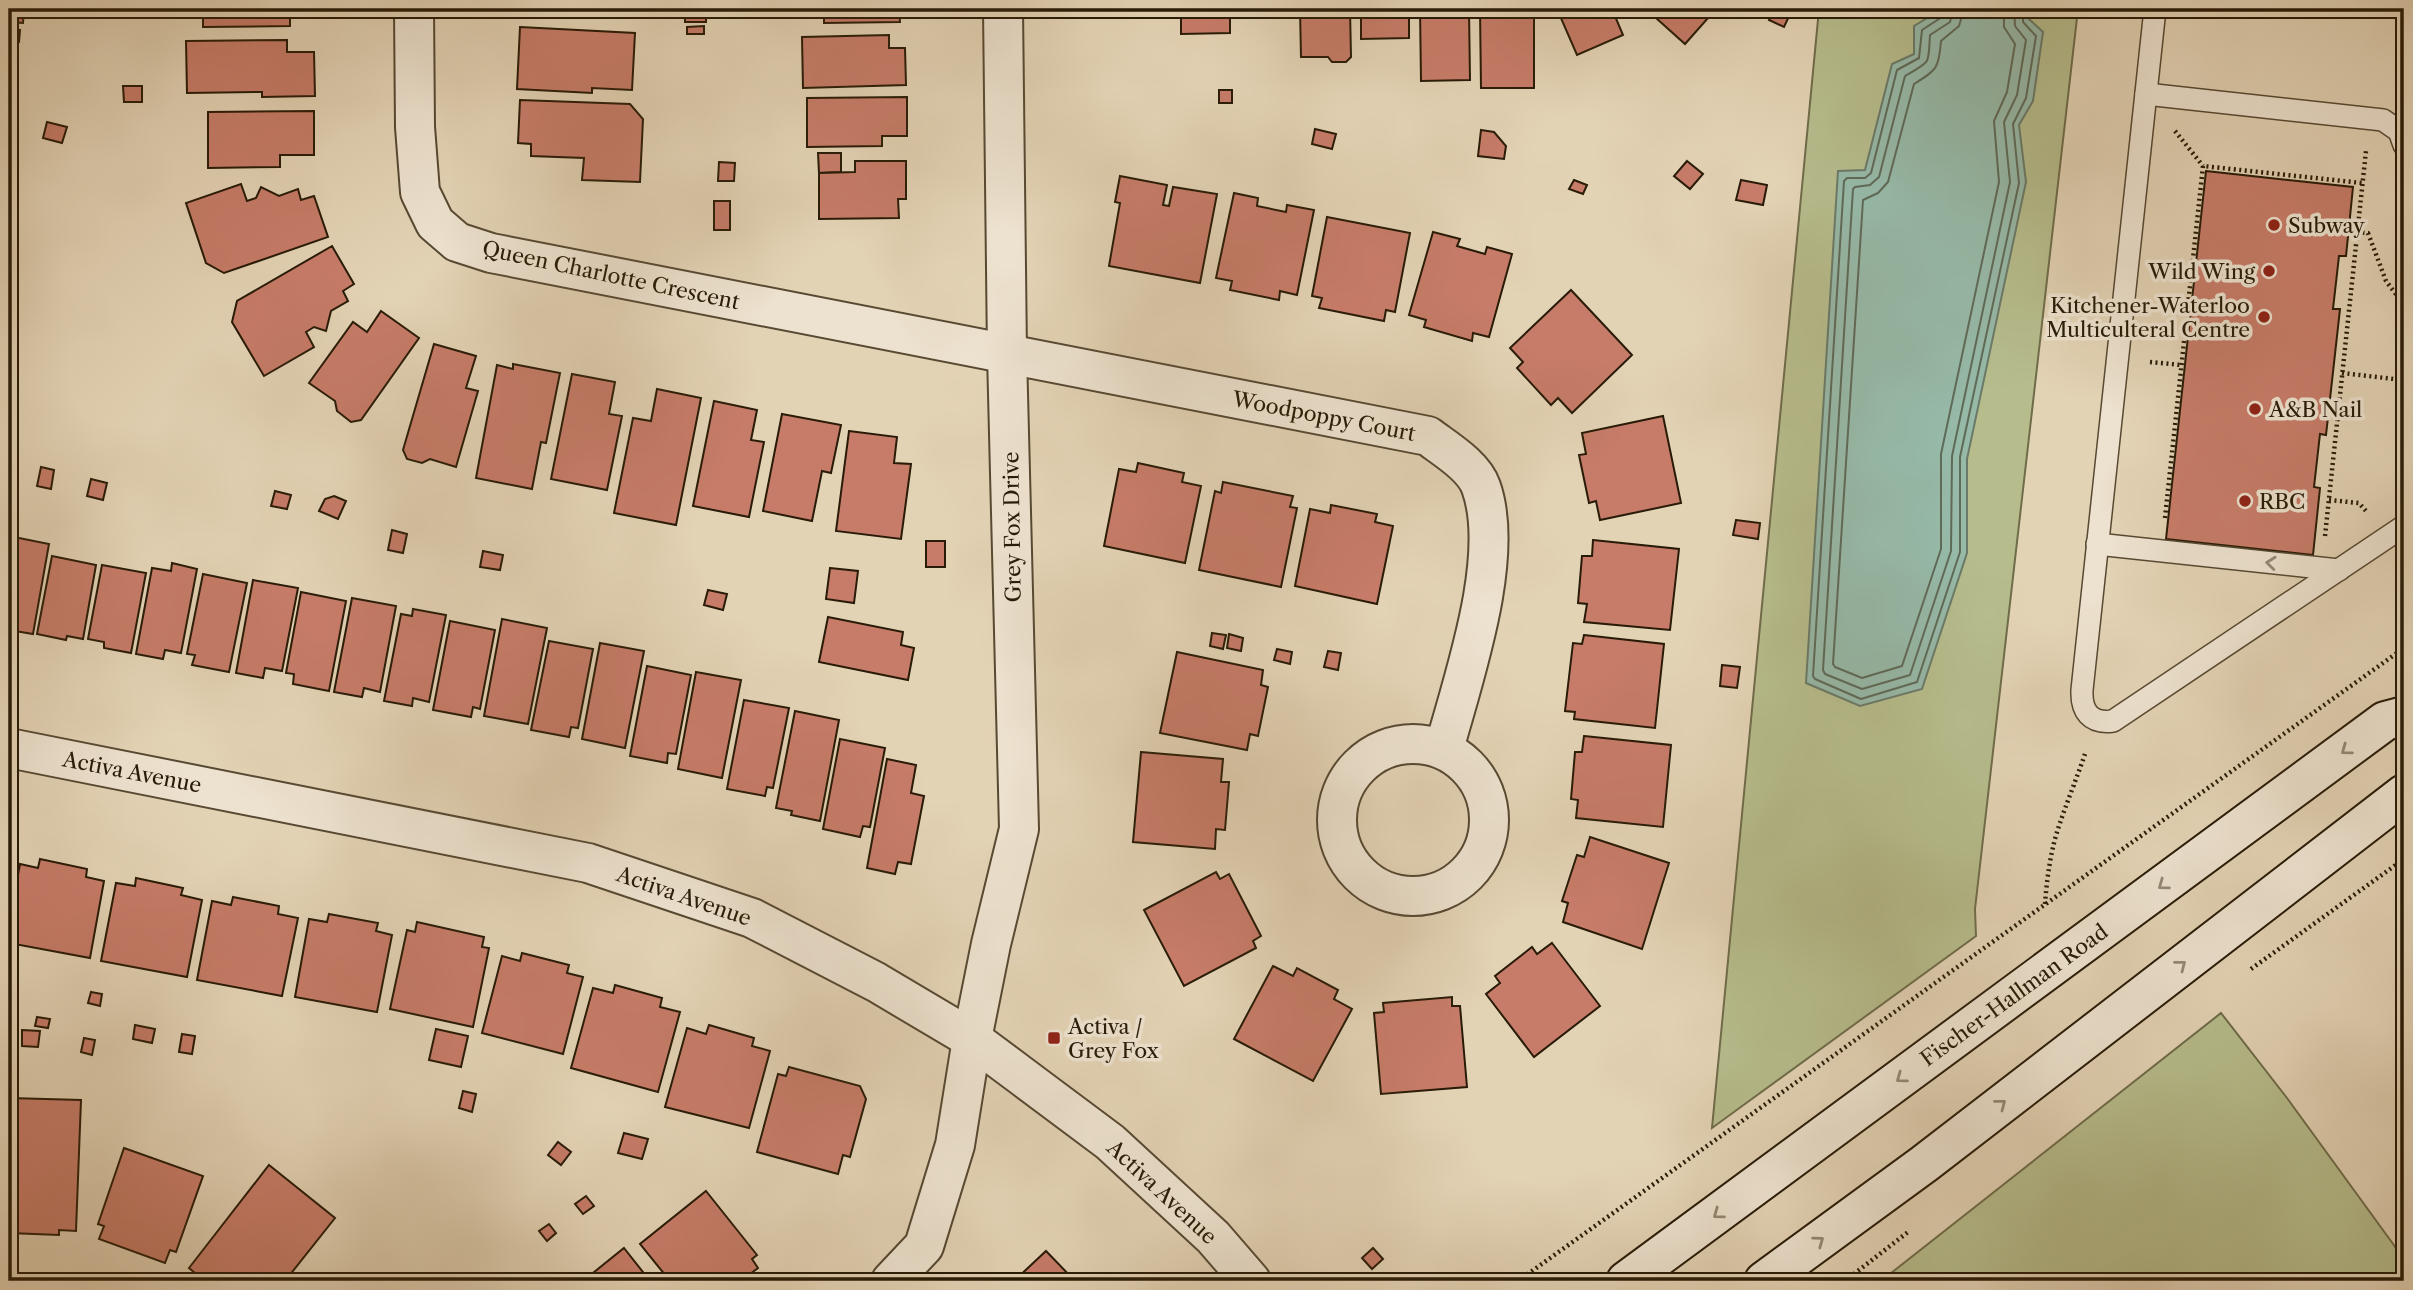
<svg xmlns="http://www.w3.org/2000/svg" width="2413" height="1290" font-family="'Libre Caslon Text',serif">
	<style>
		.green { fill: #b6bc8c; stroke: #6f6c4a; stroke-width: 2 }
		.water { fill: #96b9a8; stroke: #6a7a68; stroke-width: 2 }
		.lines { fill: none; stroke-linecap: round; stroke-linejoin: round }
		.shore { stroke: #5f6a58; stroke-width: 2 }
		.building { fill: #c77c69; stroke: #281b07; stroke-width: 2 }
		.service-casing { stroke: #574932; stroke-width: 24 }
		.minor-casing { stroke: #574932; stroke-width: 42 }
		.secondary-casing { stroke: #281b07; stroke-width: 42 }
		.path { stroke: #281b07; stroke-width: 4.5; stroke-dasharray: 2 3.5; stroke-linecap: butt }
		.service { stroke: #ede2cf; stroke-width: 21 }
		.minor { stroke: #ede2cf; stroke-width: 38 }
		.secondary { stroke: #ede2cf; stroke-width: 38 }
		.oneway { stroke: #948875 }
		.poi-dot { fill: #8f2418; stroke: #ede2cf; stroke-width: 2.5 }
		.labels { text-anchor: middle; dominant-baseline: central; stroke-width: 7; stroke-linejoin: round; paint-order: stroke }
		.poi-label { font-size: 21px; fill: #281b07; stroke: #ede2cf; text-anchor: start }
		.street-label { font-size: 21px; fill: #281b07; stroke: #ede2cf }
	</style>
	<rect width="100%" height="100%" fill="#e3d3b5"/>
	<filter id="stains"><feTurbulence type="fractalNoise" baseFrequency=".00286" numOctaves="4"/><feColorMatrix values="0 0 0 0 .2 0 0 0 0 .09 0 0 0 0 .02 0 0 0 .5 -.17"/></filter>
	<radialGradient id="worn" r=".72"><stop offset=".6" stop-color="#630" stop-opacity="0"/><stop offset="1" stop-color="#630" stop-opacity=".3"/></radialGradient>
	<g class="green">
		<path d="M 1819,9 L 2078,9 L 1975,909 L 1976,936 L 1712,1128 Z"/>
		<path d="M 2221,1013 L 2287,1098 L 2404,1259 L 2404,1281 L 1881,1281 Z"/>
	</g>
	<path class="water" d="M 1942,9 L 2030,9 L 2029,19 L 2043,32 L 2033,101 L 2019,125 L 2026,182 L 1967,459 L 1967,553 L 1922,689 L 1860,706 L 1806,683 L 1838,171 L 1865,170 L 1892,64 L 1914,54 L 1914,26 Z"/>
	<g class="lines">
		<g class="shore">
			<path d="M 1945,9 L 1942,17 L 1922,30 L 1919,58 L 1897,70 L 1871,173 L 1865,178 L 1847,178 L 1844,181 L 1813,676 L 1815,679 L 1861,699 L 1917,682 L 1960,552 L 1960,457 L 2019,183 L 2013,124 L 2026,98 L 2036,36 L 2023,22 L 2023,9"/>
			<path d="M 1953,9 L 1950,22 L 1930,35 C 1928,67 1931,60 1905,76 L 1879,177 L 1870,185 L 1855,187 L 1853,189 L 1823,670 L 1825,674 L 1862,689 L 1910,675 L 1951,551 L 1952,456 L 2010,182 L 2004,122 L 2017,95 L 2026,40 L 2015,26 L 2014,9"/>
			<path d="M 1964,9 L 1959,26 L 1941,41 C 1939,68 1937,70 1914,84 L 1888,182 L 1878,193 L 1863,200 L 1833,664 L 1835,667 L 1862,678 L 1902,666 L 1941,549 L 1941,454 L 1999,182 L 1994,121 L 2007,92 L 2015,44 L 2004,27 L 2004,9"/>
		</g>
	</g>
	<g class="building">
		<path d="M 9,9 L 24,9 L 23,23 L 9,22 Z"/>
		<path d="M 203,9 L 314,9 L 314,11 L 290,11 L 290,26 L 203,27 Z"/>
		<path d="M 547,9 L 626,9 L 626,14 L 547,16 Z"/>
		<rect x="685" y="9" width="21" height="13"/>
		<path d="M 824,9 L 899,9 L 900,22 L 824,23 Z"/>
		<path d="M 1110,9 L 1169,9 L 1169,16 L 1110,18 Z"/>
		<path d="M 1181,9 L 1230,9 L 1230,33 L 1181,34 Z"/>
		<path d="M 1241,9 L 1290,9 L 1290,14 L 1241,15 Z"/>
		<path d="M 1300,9 L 1350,9 L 1351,57 L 1346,62 L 1332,62 L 1328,57 L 1301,57 Z"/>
		<path d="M 1361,9 L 1409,9 L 1409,38 L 1361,39 Z"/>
		<path d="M 1420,9 L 1469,9 L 1470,80 L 1421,81 Z"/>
		<path d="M 1480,9 L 1534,9 L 1534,88 L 1481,88 Z"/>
		<path d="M 1557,9 L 1612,9 L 1623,35 L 1577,55 Z"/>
		<path d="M 1646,9 L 1716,9 L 1685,44 Z"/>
		<path d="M 1774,9 L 1791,12 L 1784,27 L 1769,20 Z"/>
		<path d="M 704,26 L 704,34 L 687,34 L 687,27 Z"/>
		<path d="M 520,27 L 635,33 L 632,90 L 592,88 L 592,93 L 517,89 Z"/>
		<path d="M 9,29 L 20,30 L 19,42 L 9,41 Z"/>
		<path d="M 889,35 L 889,48 L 905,48 L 906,85 L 803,88 L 802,37 Z"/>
		<path d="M 287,40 L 287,52 L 314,52 L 315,96 L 262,97 L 262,92 L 187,93 L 186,41 Z"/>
		<path d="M 123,86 L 142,86 L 142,102 L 124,102 Z"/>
		<rect x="1219" y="90" width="13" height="13"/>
		<path d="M 907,97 L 907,136 L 882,136 L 882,146 L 807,147 L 807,98 Z"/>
		<path d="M 520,100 L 630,104 L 643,119 L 640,182 L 582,180 L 584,158 L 531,156 L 531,144 L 518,143 Z"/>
		<path d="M 314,111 L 314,155 L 280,155 L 280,167 L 208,168 L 208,112 Z"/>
		<path d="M 47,122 L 67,127 L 62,143 L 43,138 Z"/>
		<path d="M 1315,129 L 1336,134 L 1332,149 L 1312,144 Z"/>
		<path d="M 1481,130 L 1494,132 L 1506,146 L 1504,159 L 1478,156 Z"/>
		<path d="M 818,153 L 841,153 L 841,172 L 819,173 Z"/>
		<path d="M 855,161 L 906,161 L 906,199 L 898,199 L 899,218 L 819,219 L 819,173 L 855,172 Z"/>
		<path d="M 1687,161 L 1703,174 L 1690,189 L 1674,176 Z"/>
		<path d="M 719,162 L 735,163 L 734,181 L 718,181 Z"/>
		<path d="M 2206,171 L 2353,187 L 2346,256 L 2339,256 L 2333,309 L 2340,309 L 2326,435 L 2320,434 L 2314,487 L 2320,488 L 2313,555 L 2166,539 Z"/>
		<path d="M 1120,176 L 1167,185 L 1163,205 L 1169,206 L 1173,187 L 1217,194 L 1200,283 L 1109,266 L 1120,203 L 1115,202 Z"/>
		<path d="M 1574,180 L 1587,185 L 1583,194 L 1569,189 Z"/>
		<path d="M 1741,180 L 1767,185 L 1763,205 L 1736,200 Z"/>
		<path d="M 241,184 L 247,201 L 256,198 L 261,187 L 279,196 L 298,189 L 301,200 L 314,196 L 328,237 L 224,273 L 206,263 L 186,203 Z"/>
		<path d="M 1234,193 L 1258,198 L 1257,206 L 1286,212 L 1287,205 L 1314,210 L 1297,295 L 1280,291 L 1279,300 L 1230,290 L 1232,281 L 1216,278 Z"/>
		<rect x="714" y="201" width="16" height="29"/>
		<path d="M 1327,217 L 1410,233 L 1395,312 L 1386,310 L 1384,321 L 1319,308 L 1322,298 L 1312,296 Z"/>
		<path d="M 1433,232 L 1460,239 L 1457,246 L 1485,254 L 1487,247 L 1512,254 L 1489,337 L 1473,333 L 1472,341 L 1424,327 L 1426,320 L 1409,315 Z"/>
		<path d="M 332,246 L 354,284 L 343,291 L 348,301 L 331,311 L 326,331 L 314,327 L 306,332 L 314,347 L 264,376 L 232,322 L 237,301 Z"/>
		<path d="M 1571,290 L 1632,355 L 1572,413 L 1558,398 L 1551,405 L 1517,368 L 1523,362 L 1510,348 Z"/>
		<path d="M 381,311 L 419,338 L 361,420 L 351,422 L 337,411 L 335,401 L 309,383 L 353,322 L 367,332 Z"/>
		<path d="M 434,344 L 476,356 L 466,388 L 478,391 L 456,467 L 430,459 L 422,463 L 407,459 L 403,450 Z"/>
		<path d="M 513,364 L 560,373 L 546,443 L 541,442 L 532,489 L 476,478 L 497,365 L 513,369 Z"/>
		<path d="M 572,374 L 615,382 L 609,414 L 622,416 L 607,490 L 551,479 Z"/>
		<path d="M 657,389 L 701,398 L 676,525 L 614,513 L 633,418 L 651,421 Z"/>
		<path d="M 714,401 L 757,410 L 751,440 L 764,442 L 749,517 L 693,506 Z"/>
		<path d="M 782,414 L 841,425 L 831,473 L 822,471 L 812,521 L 763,511 Z"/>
		<path d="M 1663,416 L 1681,503 L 1600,520 L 1596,501 L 1589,503 L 1579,455 L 1586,454 L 1582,433 Z"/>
		<path d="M 849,431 L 897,437 L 894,463 L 911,464 L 901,539 L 836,531 Z"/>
		<path d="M 1138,463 L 1184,473 L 1182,482 L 1201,486 L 1185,563 L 1104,546 L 1119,469 L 1136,472 Z"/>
		<path d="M 41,467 L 54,470 L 51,489 L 37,486 Z"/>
		<path d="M 91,479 L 107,483 L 103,500 L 87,496 Z"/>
		<path d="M 1223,482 L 1293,496 L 1290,507 L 1297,508 L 1281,587 L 1199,570 L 1215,491 L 1221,493 Z"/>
		<path d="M 275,491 L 291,495 L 287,509 L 271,506 Z"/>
		<path d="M 334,496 L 346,501 L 338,519 L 319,511 L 325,499 Z"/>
		<path d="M 1331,505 L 1377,514 L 1375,522 L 1393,526 L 1377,604 L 1295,586 L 1310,509 L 1330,513 Z"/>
		<path d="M 1736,520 L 1760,523 L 1758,539 L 1733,535 Z"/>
		<path d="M 392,530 L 407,534 L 403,553 L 388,550 Z"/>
		<path d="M 9,536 L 49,544 L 33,634 L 9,630 Z"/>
		<path d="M 1593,540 L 1679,549 L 1670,630 L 1584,622 L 1587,604 L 1578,603 L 1582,556 L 1592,556 Z"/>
		<rect x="926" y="541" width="19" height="26"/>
		<path d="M 483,551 L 503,555 L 500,570 L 480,567 Z"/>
		<path d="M 52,556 L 96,565 L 83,639 L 67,636 L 66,640 L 37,634 Z"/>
		<path d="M 172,563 L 197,569 L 181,653 L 165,650 L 163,659 L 136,654 L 152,568 L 171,571 Z"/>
		<path d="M 102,565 L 146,573 L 131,653 L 104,648 L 104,642 L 88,639 Z"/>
		<path d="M 830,568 L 858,571 L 854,603 L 826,599 Z"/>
		<path d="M 203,574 L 247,583 L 229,672 L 192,665 L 195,655 L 187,654 Z"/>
		<path d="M 253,580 L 298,588 L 282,671 L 265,668 L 263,678 L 236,673 Z"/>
		<path d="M 708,590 L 727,594 L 723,610 L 704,605 Z"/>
		<path d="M 301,592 L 346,601 L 329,691 L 293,684 L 294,674 L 286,673 Z"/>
		<path d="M 352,598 L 396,606 L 380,692 L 364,688 L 362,697 L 334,692 Z"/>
		<path d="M 413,609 L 446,615 L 429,702 L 413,698 L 412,706 L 384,701 L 401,614 L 412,616 Z"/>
		<path d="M 828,617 L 903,632 L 901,645 L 914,648 L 908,680 L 819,662 Z"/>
		<path d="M 502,619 L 547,628 L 528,724 L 484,716 Z"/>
		<path d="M 450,621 L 495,630 L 480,709 L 473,707 L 471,717 L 433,710 Z"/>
		<path d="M 1212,633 L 1226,635 L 1223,649 L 1210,646 Z"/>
		<path d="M 1229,634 L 1243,638 L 1241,651 L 1227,648 Z"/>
		<path d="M 1584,635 L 1664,644 L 1655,728 L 1574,719 L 1575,712 L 1565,711 L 1573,643 L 1582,644 Z"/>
		<path d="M 549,641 L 593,649 L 578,728 L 571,727 L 569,737 L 531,730 Z"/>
		<path d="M 600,643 L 644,651 L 625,748 L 582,739 Z"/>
		<path d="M 1277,649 L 1292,652 L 1290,664 L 1274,660 Z"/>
		<path d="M 1328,651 L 1341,653 L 1338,670 L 1324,667 Z"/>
		<path d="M 1177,652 L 1263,670 L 1261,685 L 1268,687 L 1258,736 L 1250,734 L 1247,750 L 1160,733 Z"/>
		<path d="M 1722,665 L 1740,667 L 1737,688 L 1720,686 Z"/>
		<path d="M 647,666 L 691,675 L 676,754 L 668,753 L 667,763 L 630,756 Z"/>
		<path d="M 696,672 L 741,680 L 722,778 L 678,769 Z"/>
		<path d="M 744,700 L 789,708 L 773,788 L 767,787 L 765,796 L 727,789 Z"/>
		<path d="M 795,711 L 839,720 L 820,821 L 791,815 L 792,811 L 776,808 Z"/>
		<path d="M 1584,736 L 1671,745 L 1663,827 L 1576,818 L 1578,800 L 1571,799 L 1575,752 L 1582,752 Z"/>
		<path d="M 840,739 L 885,748 L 870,827 L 863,826 L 860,837 L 823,829 Z"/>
		<path d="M 1141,752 L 1223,759 L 1221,782 L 1229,782 L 1225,830 L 1216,829 L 1215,849 L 1133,842 Z"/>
		<path d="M 887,759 L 916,765 L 911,793 L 924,796 L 911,864 L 898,862 L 895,874 L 867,868 Z"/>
		<path d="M 1590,837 L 1669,863 L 1642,949 L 1563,922 L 1568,903 L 1562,901 L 1577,855 L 1584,857 Z"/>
		<path d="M 40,859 L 87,869 L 86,877 L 104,881 L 90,958 L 9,943 L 9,922 L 20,864 L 38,868 Z"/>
		<path d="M 1216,872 L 1220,879 L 1229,874 L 1261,936 L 1253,941 L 1256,948 L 1184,986 L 1144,910 Z"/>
		<path d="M 136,878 L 183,888 L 181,895 L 202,900 L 187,977 L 101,961 L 116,883 L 135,886 Z"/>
		<path d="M 233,897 L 279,906 L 278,914 L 298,918 L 282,996 L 197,980 L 212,901 L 231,905 Z"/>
		<path d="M 329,914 L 378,923 L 376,931 L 392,935 L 377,1012 L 295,997 L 309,919 L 327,922 Z"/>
		<path d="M 417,922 L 484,937 L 482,947 L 489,948 L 473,1027 L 390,1009 L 407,930 L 415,932 Z"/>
		<path d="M 1552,943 L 1600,1006 L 1534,1057 L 1486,994 L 1500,983 L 1495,976 L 1532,947 L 1537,954 Z"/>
		<path d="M 522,953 L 569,965 L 567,973 L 583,977 L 563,1054 L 482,1033 L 502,956 L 520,961 Z"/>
		<path d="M 1273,966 L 1293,976 L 1297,968 L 1338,990 L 1334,999 L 1352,1009 L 1313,1081 L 1234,1039 Z"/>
		<path d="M 615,985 L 662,998 L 660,1007 L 680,1012 L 658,1092 L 571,1068 L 593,988 L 613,993 Z"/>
		<path d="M 91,992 L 102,994 L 100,1006 L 88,1003 Z"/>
		<path d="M 1452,997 L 1452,1006 L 1460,1006 L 1467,1087 L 1381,1094 L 1374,1013 L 1384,1012 L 1383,1003 Z"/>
		<path d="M 37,1017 L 50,1019 L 48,1028 L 35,1026 Z"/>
		<path d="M 135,1025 L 155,1029 L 152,1043 L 133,1039 Z"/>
		<path d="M 709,1025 L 754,1038 L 752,1046 L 770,1051 L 749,1128 L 665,1107 L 687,1028 L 706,1034 Z"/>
		<path d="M 436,1029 L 468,1036 L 461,1067 L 429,1060 Z"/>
		<path d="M 22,1030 L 40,1031 L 38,1047 L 22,1046 Z"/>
		<path d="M 182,1034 L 195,1036 L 192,1054 L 179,1052 Z"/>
		<path d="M 84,1038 L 95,1040 L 92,1055 L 81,1052 Z"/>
		<path d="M 789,1067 L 860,1086 L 866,1099 L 850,1157 L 843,1155 L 838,1174 L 757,1152 L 778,1074 L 786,1076 Z"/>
		<path d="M 463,1091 L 476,1094 L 472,1112 L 459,1108 Z"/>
		<path d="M 9,1098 L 81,1100 L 76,1231 L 59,1230 L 59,1235 L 9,1233 Z"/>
		<path d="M 624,1133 L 648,1139 L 642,1159 L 618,1153 Z"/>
		<path d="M 558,1142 L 571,1152 L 561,1165 L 548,1155 Z"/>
		<path d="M 124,1148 L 203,1176 L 176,1252 L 170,1250 L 165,1263 L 99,1239 L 104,1226 L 98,1224 Z"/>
		<path d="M 269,1165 L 335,1218 L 285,1281 L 200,1281 L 202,1279 L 189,1268 Z"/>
		<path d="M 706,1191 L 757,1255 L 752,1259 L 758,1268 L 741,1281 L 670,1281 L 640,1244 Z"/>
		<path d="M 586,1196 L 594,1206 L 583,1214 L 575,1204 Z"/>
		<path d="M 549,1224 L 556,1233 L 547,1241 L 539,1231 Z"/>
		<path d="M 624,1248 L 650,1281 L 583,1281 Z"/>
		<path d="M 1373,1248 L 1383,1259 L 1372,1269 L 1362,1258 Z"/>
		<path d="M 1046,1251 L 1075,1281 L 1014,1281 Z"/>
	</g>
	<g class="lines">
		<g class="service-casing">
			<g id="service">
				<path d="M 2155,9 L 2082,690 C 2081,711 2090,724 2113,721 L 2404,526"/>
				<path d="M 2146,94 L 2383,120 L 2399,131 L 2404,145"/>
				<path d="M 2097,544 L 2339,570"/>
			</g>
		</g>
		<g class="minor-casing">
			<g id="minor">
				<path d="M 414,9 L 415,127 L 420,192 L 435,223 L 457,242 L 491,253 L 1428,436 C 1445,449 1474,466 1481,487 C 1506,557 1463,679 1444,749"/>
				<circle cx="1413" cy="820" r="76"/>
				<path d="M 9,748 L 588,863 L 752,918 L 876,982 L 972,1039 L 1023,1077 L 1110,1142 L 1213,1237 L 1251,1281"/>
				<path d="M 891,1281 L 924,1246 L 955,1145 L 972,1039 L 991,944 L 1019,829 L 1007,354 L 1003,9"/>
			</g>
		</g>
		<g class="secondary-casing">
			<g id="secondary">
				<path d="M 1626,1281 L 2385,721 L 2404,716"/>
				<path d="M 1764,1281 L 1924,1164 L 2404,794"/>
			</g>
		</g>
		<g class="path">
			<path d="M 2175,131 L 2203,166"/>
			<path d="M 2357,232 L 2368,233 L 2386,281 L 2404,305"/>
			<path d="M 2150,362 L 2181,365"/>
			<path d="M 2342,373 L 2403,380"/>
			<path d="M 2329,500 L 2359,503 L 2366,511"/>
			<path d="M 2165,518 L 2203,166 L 2362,183"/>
			<path d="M 2325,536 L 2366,151"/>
			<path d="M 2045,904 C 2047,877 2051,848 2060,823 C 2068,799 2078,775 2086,751"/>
			<path d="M 2251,969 L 2404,859"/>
			<path d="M 1518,1281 L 2404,648"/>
			<path d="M 1845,1281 L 1908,1232"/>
		</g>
		<use href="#service" class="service"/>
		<use href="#minor" class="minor"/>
		<use href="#secondary" class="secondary"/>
	</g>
	<defs><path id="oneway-chevron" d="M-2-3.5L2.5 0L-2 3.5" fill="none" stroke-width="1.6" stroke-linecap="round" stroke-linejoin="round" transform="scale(1.75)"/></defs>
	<g class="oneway">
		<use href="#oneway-chevron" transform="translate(2271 563) rotate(-174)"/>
		<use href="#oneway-chevron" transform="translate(2346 750) rotate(144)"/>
		<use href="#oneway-chevron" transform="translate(2163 885) rotate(144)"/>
		<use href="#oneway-chevron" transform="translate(2181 965) rotate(-38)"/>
		<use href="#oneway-chevron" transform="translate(1901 1078) rotate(144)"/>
		<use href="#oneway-chevron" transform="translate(2001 1104) rotate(-38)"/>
		<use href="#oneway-chevron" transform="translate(1718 1214) rotate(144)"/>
		<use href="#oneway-chevron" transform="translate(1819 1241) rotate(-36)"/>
	</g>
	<g class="poi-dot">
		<circle cx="2274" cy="225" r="7"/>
		<circle cx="2269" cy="271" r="7"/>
		<circle cx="2264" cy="317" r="7"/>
		<circle cx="2255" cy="409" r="7"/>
		<circle cx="2245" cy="501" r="7"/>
		<rect x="1047" y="1031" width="14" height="14" rx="3.5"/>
	</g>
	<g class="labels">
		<g class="poi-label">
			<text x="2288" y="225">Subway</text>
			<text x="2255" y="271" text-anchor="end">Wild Wing</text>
			<text x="2250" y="305" text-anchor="end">Kitchener-Waterloo<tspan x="2250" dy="24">Multiculteral Centre</tspan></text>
			<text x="2269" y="409">A&amp;B Nail</text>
			<text x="2259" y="501">RBC</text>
			<text x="1068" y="1026">Activa /<tspan x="1068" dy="24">Grey Fox</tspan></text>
		</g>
		<g class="street-label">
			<text transform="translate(611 275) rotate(12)">Queen Charlotte Crescent</text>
			<text transform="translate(1324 416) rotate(11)">Woodpoppy Court</text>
			<text transform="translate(1012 527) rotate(-91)">Grey Fox Drive</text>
			<text transform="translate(132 772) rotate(11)">Activa Avenue</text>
			<text transform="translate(684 896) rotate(19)">Activa Avenue</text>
			<text transform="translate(2014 995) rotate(-36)">Fischer-Hallman Road</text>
			<text transform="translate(1162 1192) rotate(43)">Activa Avenue</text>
		</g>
	</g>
	<rect width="2413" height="1290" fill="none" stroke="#e3d3b5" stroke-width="35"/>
	<rect x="10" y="10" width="2392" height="1269" fill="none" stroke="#281b07" stroke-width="3.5"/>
	<rect x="18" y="18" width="2378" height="1255" fill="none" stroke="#281b07" stroke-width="2"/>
	<rect width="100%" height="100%" filter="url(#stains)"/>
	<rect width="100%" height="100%" fill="url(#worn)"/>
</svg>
